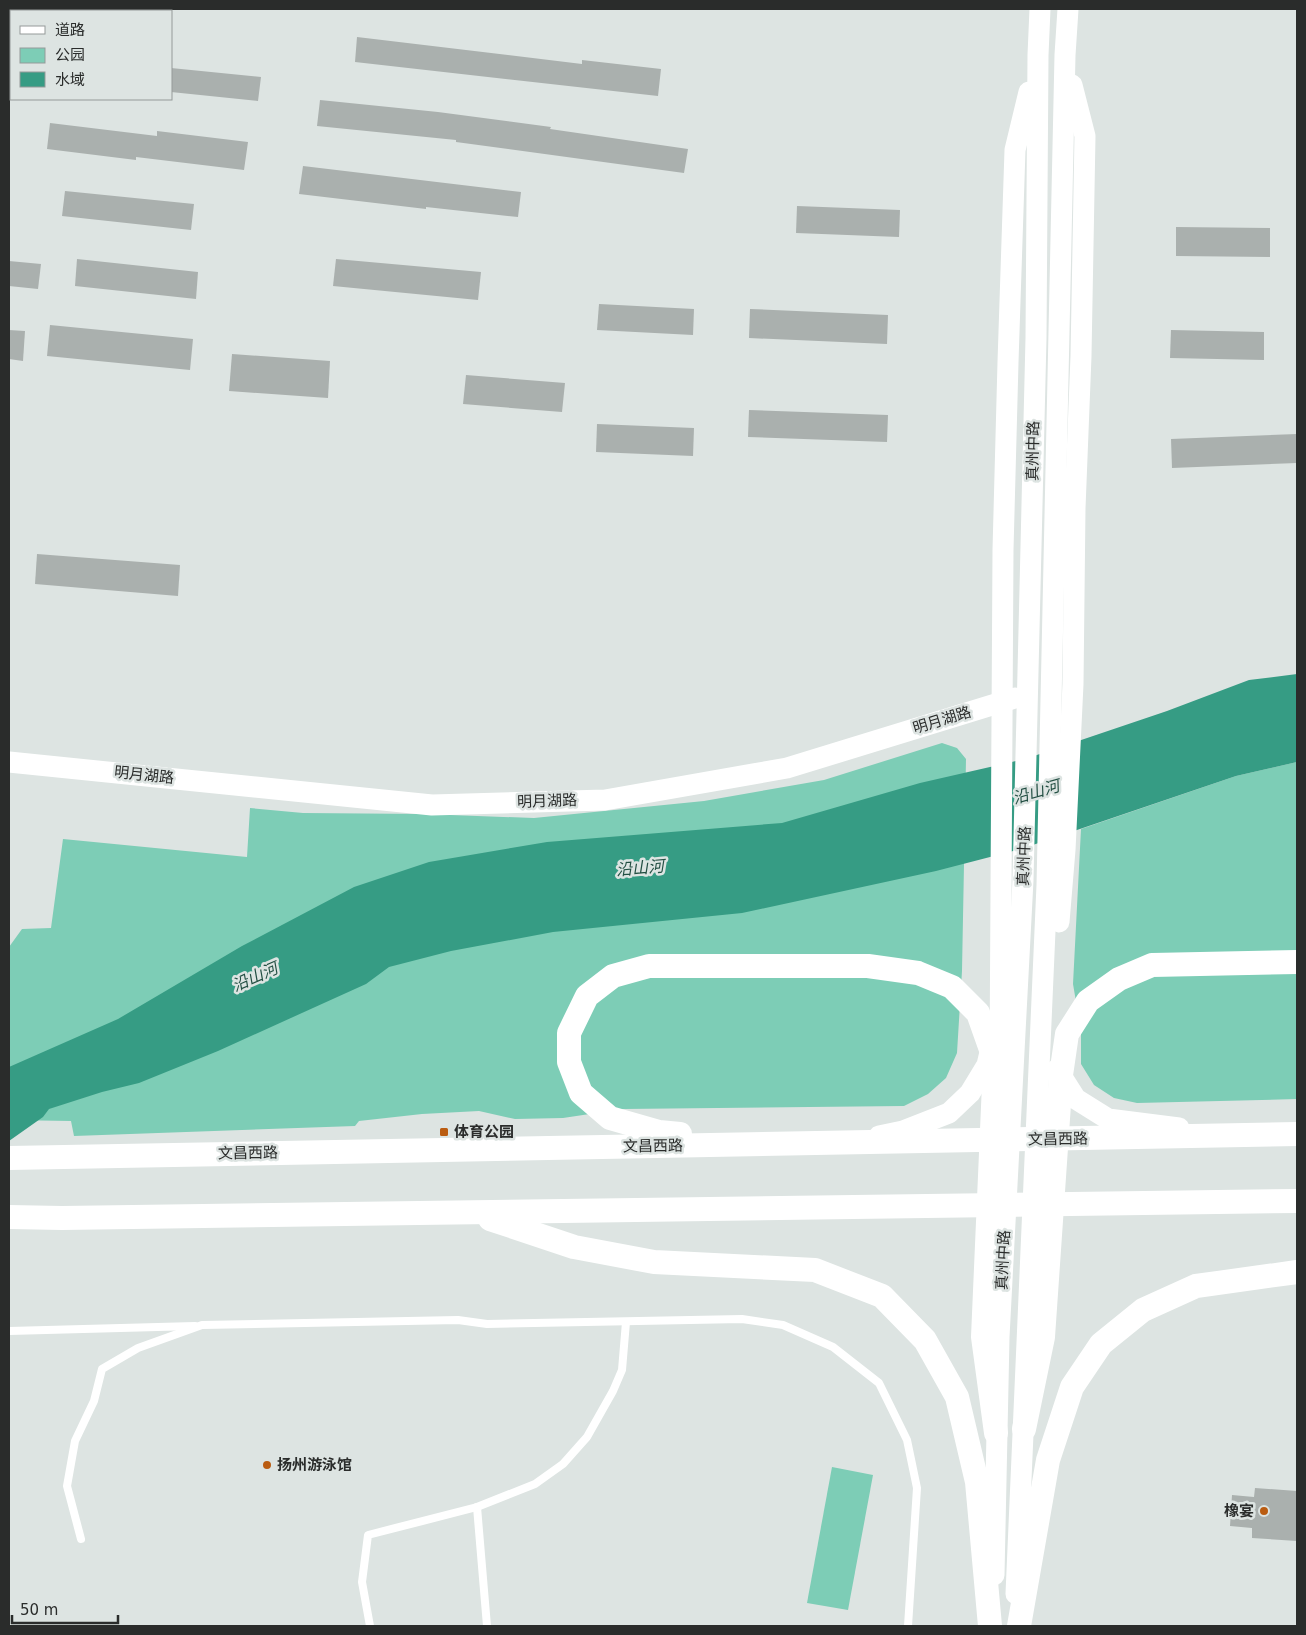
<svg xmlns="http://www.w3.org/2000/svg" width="1306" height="1635" font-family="'DejaVu Sans','Noto Sans SC',sans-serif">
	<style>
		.green { fill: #7dcdb6 }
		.water { fill: #369c84 }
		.building { fill: #aab0ae }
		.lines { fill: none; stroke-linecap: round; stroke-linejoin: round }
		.lane { stroke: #fff; stroke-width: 8 }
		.secondary { stroke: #fff; stroke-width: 21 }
		.primary { stroke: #fff; stroke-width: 24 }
		.poi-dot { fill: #ba5c11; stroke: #dde4e2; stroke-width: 2 }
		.labels { text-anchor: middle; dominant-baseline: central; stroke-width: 5; stroke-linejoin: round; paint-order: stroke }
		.street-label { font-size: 15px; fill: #2a2c2b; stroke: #dde4e2 }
		.poi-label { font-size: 15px; font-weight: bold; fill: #2a2c2b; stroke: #dde4e2; text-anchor: start }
		.water-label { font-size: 16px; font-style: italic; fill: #234f43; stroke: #dde4e2 }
	</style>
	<rect width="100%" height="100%" fill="#dde4e2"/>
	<g class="green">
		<path d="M 942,743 L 957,748 L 966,759 L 962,971 L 957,1053 L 946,1078 L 928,1094 L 904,1106 L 623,1109 L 563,1118 L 515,1119 L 479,1111 L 422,1114 L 359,1121 L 355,1126 L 74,1136 L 71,1121 L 9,1120 L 9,947 L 22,929 L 51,928 L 63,839 L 247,857 L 250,808 L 303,813 L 424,814 L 534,818 L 704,801 L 824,780 Z"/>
		<path d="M 1297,762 L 1297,1099 L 1137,1103 L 1114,1098 L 1094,1085 L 1081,1064 L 1081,1031 L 1073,984 L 1081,829 L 1236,776 Z"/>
		<path d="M 832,1467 L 873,1475 L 848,1610 L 807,1603 Z"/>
	</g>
	<path class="water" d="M 1297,674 L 1297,762 L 1236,776 L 1021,849 L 936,871 L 742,913 L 553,932 L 451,951 L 389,967 L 366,984 L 218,1051 L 139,1083 L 102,1092 L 49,1109 L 43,1117 L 9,1141 L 9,1067 L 118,1019 L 242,946 L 354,887 L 429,862 L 547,842 L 782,823 L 920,783 L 1025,759 L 1167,711 L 1249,680 Z"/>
	<g class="building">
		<path d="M 357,37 L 582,64 L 582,60 L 661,69 L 658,96 L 355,62 Z"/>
		<path d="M 171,68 L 261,77 L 258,101 L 171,92 Z"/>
		<path d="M 320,100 L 438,112 L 551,127 L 550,129 L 688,149 L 684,173 L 456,142 L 456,140 L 317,126 Z"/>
		<path d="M 50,123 L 157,136 L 157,131 L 248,142 L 244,170 L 136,157 L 136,160 L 47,149 Z"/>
		<path d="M 303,166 L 521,192 L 518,217 L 426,207 L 426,209 L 299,194 Z"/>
		<path d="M 65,191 L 194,204 L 191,230 L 62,216 Z"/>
		<path d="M 797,206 L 900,210 L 899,237 L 796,233 Z"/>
		<path d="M 1176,227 L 1270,228 L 1270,257 L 1176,256 Z"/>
		<path d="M 77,259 L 198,272 L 196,299 L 75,286 Z"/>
		<path d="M 336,259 L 481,272 L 478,300 L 333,286 Z"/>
		<path d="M 9,261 L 41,264 L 38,289 L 9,286 Z"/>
		<path d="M 599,304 L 694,309 L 693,335 L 597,330 Z"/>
		<path d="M 750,309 L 888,315 L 887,344 L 749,338 Z"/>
		<path d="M 50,325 L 193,339 L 190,370 L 47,356 Z"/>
		<path d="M 9,330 L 25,331 L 23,361 L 9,359 Z"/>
		<path d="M 1171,330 L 1264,332 L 1264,360 L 1170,358 Z"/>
		<path d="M 232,354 L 330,361 L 328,398 L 229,391 Z"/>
		<path d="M 466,375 L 565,383 L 562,412 L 463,404 Z"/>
		<path d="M 749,410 L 888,415 L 887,442 L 748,437 Z"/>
		<path d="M 597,424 L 694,428 L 693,456 L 596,452 Z"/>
		<path d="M 1297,434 L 1297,463 L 1172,468 L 1171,439 Z"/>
		<path d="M 37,554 L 180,565 L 178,596 L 35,584 Z"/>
		<path d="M 1255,1488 L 1297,1491 L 1297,1541 L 1252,1538 L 1252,1528 L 1230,1526 L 1232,1495 L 1254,1497 Z"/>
	</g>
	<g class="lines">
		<g class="lane">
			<path d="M 9,1331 L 195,1326"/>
			<path d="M 477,1507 L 487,1626"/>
			<path d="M 81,1539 L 67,1486 L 75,1441 L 94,1401 L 102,1369 L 138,1348 L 202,1325 L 458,1320 L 487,1324 L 742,1319 L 783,1325 L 833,1347 L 879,1383 L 907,1440 L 917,1488 L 908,1626"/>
			<path d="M 370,1626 L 362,1582 L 368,1535 L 477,1507 L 535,1484 L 563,1464 L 587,1437 L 613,1391 L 622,1370 L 626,1322"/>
		</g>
		<g class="secondary">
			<path d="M 9,762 L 432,805 L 605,800 L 787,768 L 1015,698"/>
			<path d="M 1059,922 L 1065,850 L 1073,684 L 1075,508 L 1081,356 L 1085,136 L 1072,85"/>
			<path d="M 1000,1062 L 1003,550 L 1008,362 L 1015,150 L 1029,92"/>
			<path d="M 1057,1069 L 1076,1099 L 1108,1119 L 1179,1128"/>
			<path d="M 879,1136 L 903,1131 L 949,1113 L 970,1093 L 987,1065 L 992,1044"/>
			<path d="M 994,1575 L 999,1337 L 1023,880 L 1036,338 L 1038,55 L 1040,9"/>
			<path d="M 1016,1594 L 1047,885 L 1065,55 L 1068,9"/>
		</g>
		<g class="primary">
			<path d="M 680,1134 L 659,1132 L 610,1118 L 581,1093 L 569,1062 L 569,1033 L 587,996 L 613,976 L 649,966 L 868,966 L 918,973 L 952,987 L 978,1013 L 995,1061 L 983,1337 L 996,1433"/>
			<path d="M 9,1158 L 1297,1134"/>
			<path d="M 9,1217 L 62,1218 L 1297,1201"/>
			<path d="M 490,1219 L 574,1247 L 654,1262 L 815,1270 L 882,1296 L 925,1340 L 957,1397 L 977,1482 L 990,1626"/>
			<path d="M 1024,1429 L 1043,1337 L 1061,1075 L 1067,1034 L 1088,1001 L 1119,979 L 1152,965 L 1297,962"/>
			<path d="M 1019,1626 L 1048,1460 L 1072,1387 L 1101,1344 L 1143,1310 L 1196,1286 L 1297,1272"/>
		</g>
	</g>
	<g class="poi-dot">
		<rect x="439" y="1127" width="10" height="10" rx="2.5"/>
		<circle cx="267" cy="1465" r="5"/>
		<circle cx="1264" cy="1511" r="5"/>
	</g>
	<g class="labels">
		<g class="street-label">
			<text transform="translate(1033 451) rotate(-89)">真州中路</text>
			<text transform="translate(942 720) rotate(-17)">明月湖路</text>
			<text transform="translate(144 775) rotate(6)">明月湖路</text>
			<text transform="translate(547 801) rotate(-2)">明月湖路</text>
			<text transform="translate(1024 856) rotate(-88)">真州中路</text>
			<text transform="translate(1058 1139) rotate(-1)">文昌西路</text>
			<text transform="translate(653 1146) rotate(-1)">文昌西路</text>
			<text transform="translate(248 1153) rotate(-1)">文昌西路</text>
			<text transform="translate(1003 1260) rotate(-87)">真州中路</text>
		</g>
		<g class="poi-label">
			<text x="454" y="1132">体育公园</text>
			<text x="277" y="1465">扬州游泳馆</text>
			<text x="1254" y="1511" text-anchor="end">橡宴</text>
		</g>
		<g class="water-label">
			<text transform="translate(1036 792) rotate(-16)">沿山河</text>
			<text transform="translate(640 868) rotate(-5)">沿山河</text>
			<text transform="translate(255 977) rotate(-24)">沿山河</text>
		</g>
	</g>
	<rect width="1306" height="1635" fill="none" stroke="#2a2c2b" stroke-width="20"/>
	<rect x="10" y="10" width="162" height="90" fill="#dde4e2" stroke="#959a99"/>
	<rect x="20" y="26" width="25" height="8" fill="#ffffff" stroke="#959a99"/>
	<text x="55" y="35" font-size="15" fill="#2a2c2b">道路</text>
	<rect x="20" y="48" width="25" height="15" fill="#7dcdb6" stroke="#959a99"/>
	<text x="55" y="60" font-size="15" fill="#2a2c2b">公园</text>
	<rect x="20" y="72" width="25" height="15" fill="#369c84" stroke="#959a99"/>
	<text x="55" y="85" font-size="15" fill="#2a2c2b">水域</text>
	<path d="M12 1615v8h106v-8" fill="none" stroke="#2a2c2b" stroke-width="2.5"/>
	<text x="20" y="1615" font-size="15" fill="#2a2c2b" stroke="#dde4e2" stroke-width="4" paint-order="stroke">50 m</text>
</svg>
